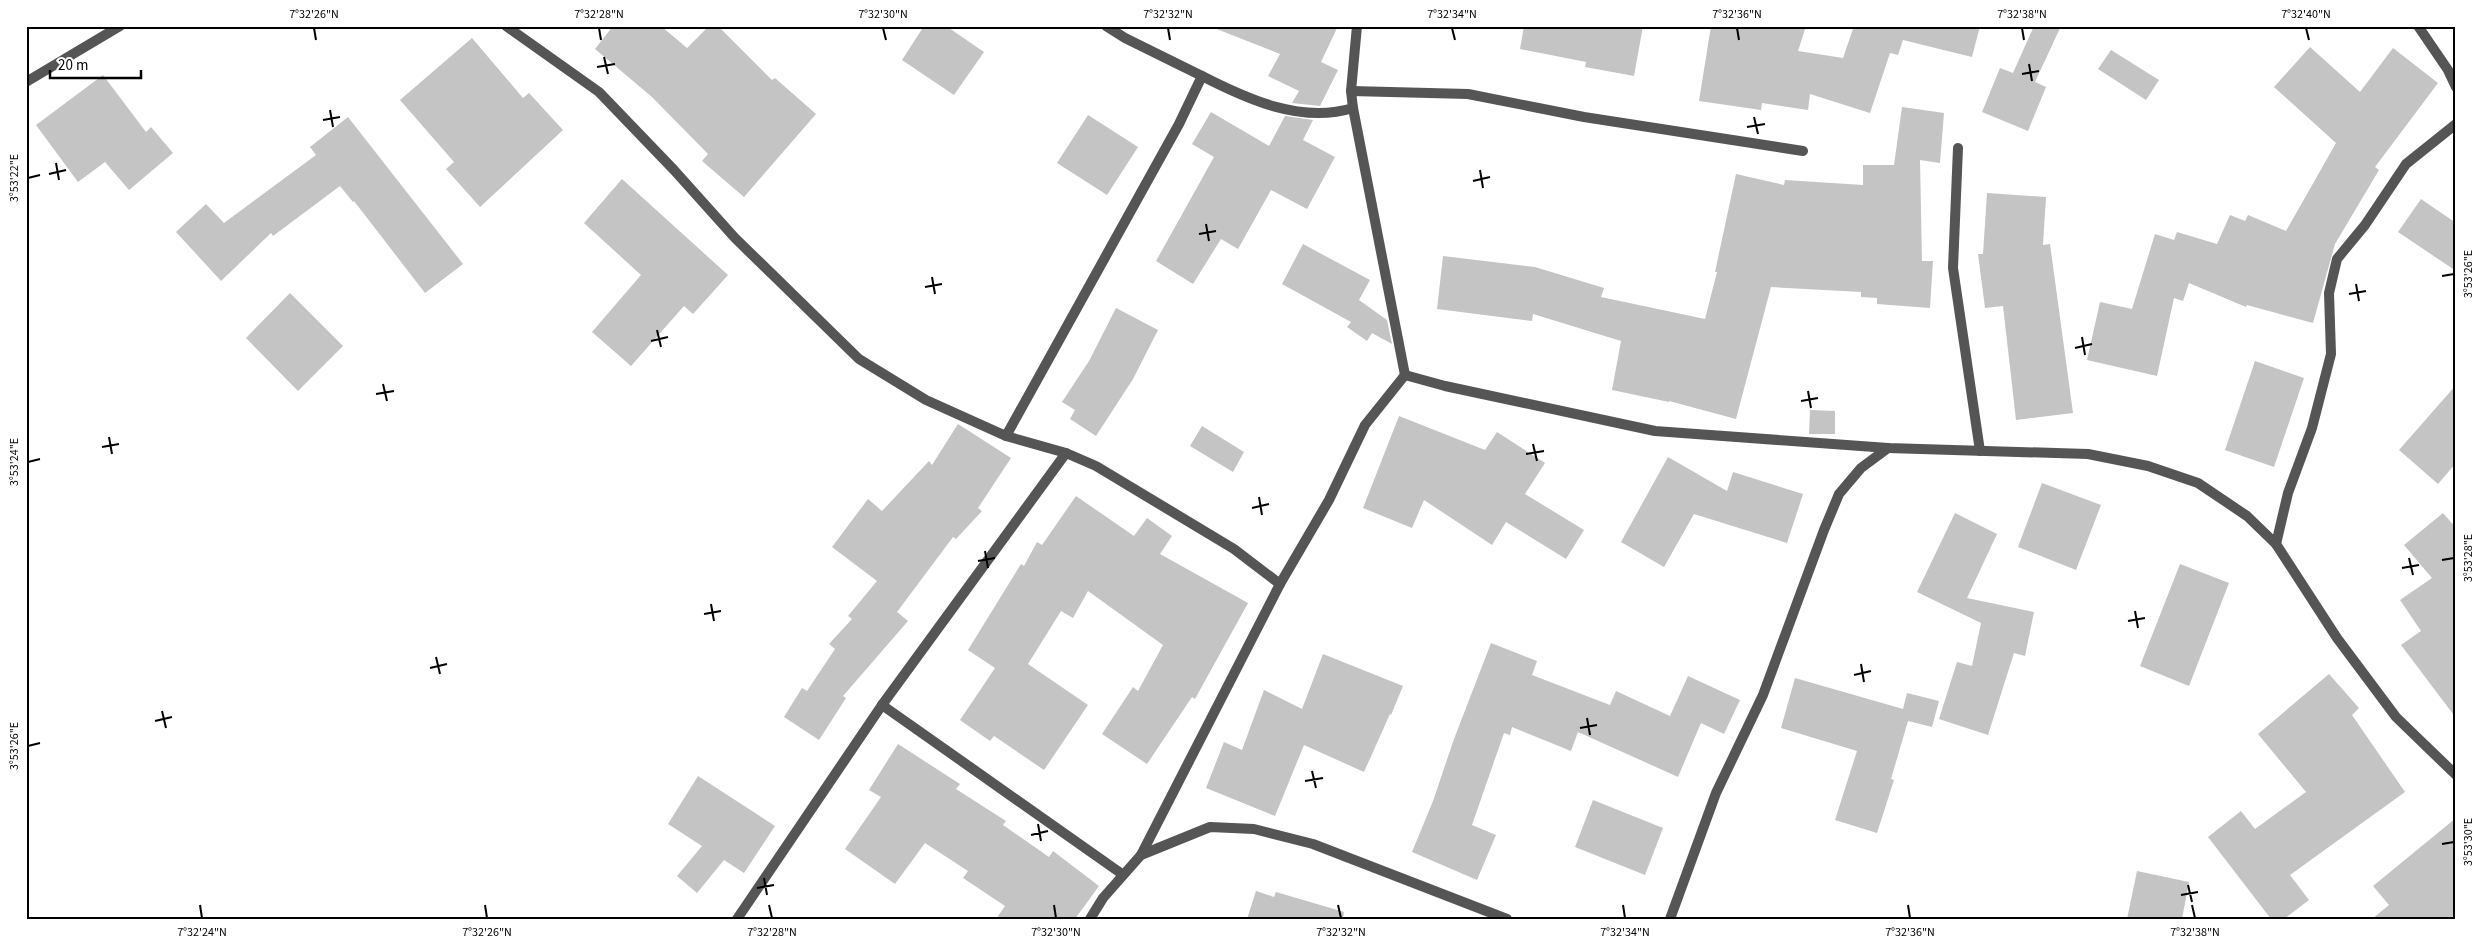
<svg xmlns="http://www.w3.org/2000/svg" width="2482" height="945" font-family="'Source Sans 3',sans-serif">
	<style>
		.building { fill: #c4c4c4 }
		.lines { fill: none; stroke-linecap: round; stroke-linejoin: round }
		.minor { stroke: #555; stroke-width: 10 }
		.ticks { fill: none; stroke: #000; stroke-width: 2 }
		.neatline { fill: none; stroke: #000; stroke-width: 2 }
		.ticks-label { font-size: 12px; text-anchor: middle; fill: #000 }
	</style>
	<rect width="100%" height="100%" fill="#fff"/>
	<g class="building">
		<path d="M 613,26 L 661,26 L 687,48 L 709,26 L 718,26 L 772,80 L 775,78 L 816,114 L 744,197 L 702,161 L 708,154 L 652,97 L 595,49 Z"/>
		<path d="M 924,26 L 946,26 L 984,52 L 954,95 L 902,60 Z"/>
		<path d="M 1214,26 L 1338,26 L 1321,62 L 1338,70 L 1320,106 L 1292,103 L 1299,91 L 1268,76 L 1280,54 L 1214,28 Z"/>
		<path d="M 1524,26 L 1643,26 L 1634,76 L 1585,67 L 1586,62 L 1520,49 Z"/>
		<path d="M 1711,26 L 1806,26 L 1798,51 L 1843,58 L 1854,26 L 1980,26 L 1972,57 L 1903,40 L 1898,55 L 1890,53 L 1870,113 L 1810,94 L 1808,110 L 1762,103 L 1761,110 L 1699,101 Z"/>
		<path d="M 2034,26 L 2061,26 L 2035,82 L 2046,87 L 2028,131 L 1982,112 L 2000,68 L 2013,73 Z"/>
		<path d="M 472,38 L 523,98 L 529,93 L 563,130 L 480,207 L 446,169 L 454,162 L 400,100 Z"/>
		<path d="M 2310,47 L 2360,92 L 2393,48 L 2438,83 L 2375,167 L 2379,170 L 2335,244 L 2313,323 L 2247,305 L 2246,307 L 2189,283 L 2183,301 L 2174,298 L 2157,376 L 2087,360 L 2100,302 L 2132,309 L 2155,234 L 2174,240 L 2177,232 L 2217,244 L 2230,215 L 2245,221 L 2248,215 L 2286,231 L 2336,143 L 2274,87 Z"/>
		<path d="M 2111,50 L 2159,80 L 2146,100 L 2098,69 Z"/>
		<path d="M 103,75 L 146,132 L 151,127 L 173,153 L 129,190 L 105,162 L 78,182 L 36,125 Z"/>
		<path d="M 1902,107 L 1944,113 L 1940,163 L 1920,160 L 1922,261 L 1933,261 L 1930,308 L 1877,304 L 1877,298 L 1861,297 L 1861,292 L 1771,287 L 1736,419 L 1669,401 L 1669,402 L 1612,390 L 1621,341 L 1533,314 L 1532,321 L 1437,309 L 1443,256 L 1535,267 L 1604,288 L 1601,297 L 1705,319 L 1717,272 L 1715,272 L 1736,174 L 1784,185 L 1785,180 L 1863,185 L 1863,165 L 1894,165 Z"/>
		<path d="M 1211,112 L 1269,146 L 1285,116 L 1313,120 L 1303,140 L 1335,157 L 1307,209 L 1271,190 L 1238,249 L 1221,239 L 1193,284 L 1156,261 L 1214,157 L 1192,144 Z"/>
		<path d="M 1088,115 L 1138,147 L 1107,195 L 1057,163 Z"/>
		<path d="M 348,117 L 463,264 L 425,293 L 354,201 L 353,202 L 340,186 L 273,236 L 271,233 L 221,281 L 176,232 L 206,204 L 224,223 L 316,155 L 310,147 Z"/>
		<path d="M 622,179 L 728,275 L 693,314 L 684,306 L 631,366 L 592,332 L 641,275 L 584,223 Z"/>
		<path d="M 1987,193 L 2046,197 L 2043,245 L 2050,244 L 2073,413 L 2016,420 L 2003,306 L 1985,308 L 1978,254 L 1983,254 Z"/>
		<path d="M 2421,199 L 2456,223 L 2456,271 L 2398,232 Z"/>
		<path d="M 1303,244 L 1370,280 L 1359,300 L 1387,320 L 1392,344 L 1372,333 L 1367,341 L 1347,327 L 1351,322 L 1282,284 Z"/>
		<path d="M 290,293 L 343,346 L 298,391 L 246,338 Z"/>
		<path d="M 1116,308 L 1158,330 L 1133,379 L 1096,436 L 1070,419 L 1075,410 L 1062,402 L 1089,361 Z"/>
		<path d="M 2255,361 L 2304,378 L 2274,467 L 2225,450 Z"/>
		<path d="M 2456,385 L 2456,463 L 2438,484 L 2399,450 Z"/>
		<path d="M 1810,410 L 1835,411 L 1835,434 L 1809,434 Z"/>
		<path d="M 1399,416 L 1485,450 L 1497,432 L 1545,463 L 1525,494 L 1584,530 L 1566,559 L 1506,522 L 1492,545 L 1424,500 L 1412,528 L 1363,508 Z"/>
		<path d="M 958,424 L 1011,458 L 978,508 L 982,511 L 956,539 L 953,537 L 897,612 L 908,621 L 843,696 L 846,698 L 819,740 L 784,717 L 802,688 L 807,691 L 835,649 L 829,644 L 852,619 L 848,616 L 877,581 L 832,547 L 868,499 L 882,511 L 929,461 L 932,465 Z"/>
		<path d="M 1202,426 L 1244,452 L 1233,472 L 1190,446 Z"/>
		<path d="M 1668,457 L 1727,491 L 1733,472 L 1803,494 L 1787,543 L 1694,514 L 1664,567 L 1621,542 Z"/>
		<path d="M 2042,483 L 2101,505 L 2076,570 L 2018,547 Z"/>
		<path d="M 1076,496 L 1134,536 L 1147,518 L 1172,536 L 1160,554 L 1248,603 L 1195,699 L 1192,697 L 1147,764 L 1102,734 L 1133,687 L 1138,691 L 1163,645 L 1088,591 L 1073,618 L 1061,611 L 1028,664 L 1088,705 L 1044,770 L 994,736 L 990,741 L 960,720 L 995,668 L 968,650 L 1021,564 L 1024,566 L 1037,542 L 1042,545 Z"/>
		<path d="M 1955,513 L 1997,534 L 1967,598 L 2034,612 L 2025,656 L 2014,653 L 1988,735 L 1939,719 L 1957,662 L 1972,666 L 1981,623 L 1917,592 Z"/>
		<path d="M 2443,513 L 2456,528 L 2456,718 L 2401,645 L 2421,631 L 2400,600 L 2432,578 L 2404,545 Z"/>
		<path d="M 2180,564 L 2229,583 L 2189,686 L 2140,666 Z"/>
		<path d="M 1491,643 L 1537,661 L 1532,675 L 1610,705 L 1616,691 L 1670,716 L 1688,676 L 1740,700 L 1724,734 L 1701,723 L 1678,777 L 1578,732 L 1571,751 L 1512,727 L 1510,735 L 1504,733 L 1472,825 L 1496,835 L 1477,880 L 1412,852 L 1433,801 L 1454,739 Z"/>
		<path d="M 1323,654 L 1403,686 L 1391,715 L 1390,714 L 1364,772 L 1304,745 L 1275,816 L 1206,788 L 1224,742 L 1242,750 L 1264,690 L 1302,709 Z"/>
		<path d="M 2329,674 L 2359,708 L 2352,715 L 2405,792 L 2290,875 L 2309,900 L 2284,919 L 2271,919 L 2208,837 L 2241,811 L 2255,829 L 2306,792 L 2258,734 Z"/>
		<path d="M 1795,678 L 1903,709 L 1907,693 L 1939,701 L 1932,727 L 1908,721 L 1891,779 L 1894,780 L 1877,833 L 1835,820 L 1857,751 L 1781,728 Z"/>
		<path d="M 898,744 L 960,784 L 956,789 L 1006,821 L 1003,825 L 1049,857 L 1053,851 L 1099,886 L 1075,919 L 996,919 L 1005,906 L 963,878 L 968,871 L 925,843 L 895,884 L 845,849 L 881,797 L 869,790 Z"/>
		<path d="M 698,776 L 775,826 L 744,873 L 724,860 L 697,893 L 677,876 L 702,846 L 668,824 Z"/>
		<path d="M 1593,800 L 1663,828 L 1645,875 L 1575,847 Z"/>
		<path d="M 2456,818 L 2456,919 L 2372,919 L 2389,905 L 2373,886 Z"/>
		<path d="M 2137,871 L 2189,882 L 2182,919 L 2127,919 Z"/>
		<path d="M 1256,891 L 1274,897 L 1276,892 L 1344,912 L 1343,919 L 1247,919 Z"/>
	</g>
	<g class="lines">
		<g class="minor">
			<path d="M 506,26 L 599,92 L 674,170 L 735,238 L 859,359 L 926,400 L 1006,436 L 1066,453 L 1096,466 L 1234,549 L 1280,584 L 1141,855"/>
			<path d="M 1357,26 L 1351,91 L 1353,108 L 1405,375"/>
			<path d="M 2418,26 L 2448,70 L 2456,87"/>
			<path d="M 1202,76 C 1247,99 1301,124 1353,108"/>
			<path d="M 26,82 L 120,26"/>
			<path d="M 1351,91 L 1468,94 L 1584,117 L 1803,151"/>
			<path d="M 1958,148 L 1953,268 L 1980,451"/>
			<path d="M 1405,375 L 1445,386 L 1655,431 L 1888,448 L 2088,454 L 2148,466 L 2198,483 L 2247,516 L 2276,544 L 2337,638 L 2396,717 L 2456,775"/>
			<path d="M 1006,436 L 1179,124 L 1202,76 L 1125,38 L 1106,26"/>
			<path d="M 2276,544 L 2288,493 L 2312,428 L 2331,354 L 2329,293 L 2337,259 L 2365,225 L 2406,164 L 2456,124"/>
			<path d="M 1280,584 L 1329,500 L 1365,425 L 1405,375"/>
			<path d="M 882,705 L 1122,874"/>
			<path d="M 737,919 L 882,705 L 1066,453"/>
			<path d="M 1090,919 L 1103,898 L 1141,855 L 1210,827 L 1254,829 L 1313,844 L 1507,919"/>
			<path d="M 1670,919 L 1716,793 L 1763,695 L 1824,530 L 1839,494 L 1861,468 L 1888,448"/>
		</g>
	</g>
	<path class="ticks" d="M 314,28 L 316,40M 599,28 L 601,40M 883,28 L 886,40M 1168,28 L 1170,40M 1452,28 L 1455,40M 1737,28 L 1739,40M 2022,28 L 2024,40M 2306,28 L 2309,40M 604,57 L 608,74M 2029,64 L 2032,81M 597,67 L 615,64M 2022,74 L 2039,71M 330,110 L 333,127M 1754,117 L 1758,134M 323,120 L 340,117M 1747,127 L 1765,124M 56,163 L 59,180M 1480,170 L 1483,188M 49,174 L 66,170M 28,178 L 40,175M 1473,181 L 1490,177M 1206,224 L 1209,241M 1199,234 L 1216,231M 2442,276 L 2454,274M 932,277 L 935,294M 2356,284 L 2359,301M 925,287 L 942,284M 2349,294 L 2366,291M 657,330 L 661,347M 2082,337 L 2085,355M 651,341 L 668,337M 2075,348 L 2092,344M 383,384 L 387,401M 1808,391 L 1811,408M 376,394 L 394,391M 1801,401 L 1818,398M 109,437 L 112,454M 1533,444 L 1537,461M 102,447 L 119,444M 1526,454 L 1544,451M 28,462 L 40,459M 1259,497 L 1262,515M 1252,508 L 1269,504M 985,551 L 988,568M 2409,558 L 2413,575M 2442,560 L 2454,558M 978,561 L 995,558M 2402,568 L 2419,565M 711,604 L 714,621M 2135,611 L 2138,628M 704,614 L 721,611M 2128,621 L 2145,618M 436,657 L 440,674M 1861,664 L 1864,682M 430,668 L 447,664M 1854,675 L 1871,671M 162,711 L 166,728M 1587,718 L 1590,735M 155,721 L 172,717M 1580,728 L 1597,725M 28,746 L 40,743M 1312,771 L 1316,788M 1305,781 L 1323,778M 1038,824 L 1041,841M 1031,835 L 1048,831M 2442,844 L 2454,842M 764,878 L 767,895M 2188,885 L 2192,902M 757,888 L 774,885M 2181,895 L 2198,892M 200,905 L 202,918M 485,905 L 487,918M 769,905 L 772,918M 1054,905 L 1056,918M 1338,905 L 1341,918M 1623,905 L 1625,918M 1908,905 L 1910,918M 2192,905 L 2195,918"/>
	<rect width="2482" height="945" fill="none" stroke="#ffffff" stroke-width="55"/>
	<path d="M50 70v8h91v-8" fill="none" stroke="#000000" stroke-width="2.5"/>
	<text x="58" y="70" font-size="15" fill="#000000" stroke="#ffffff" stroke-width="4" paint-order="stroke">20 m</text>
	<rect x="28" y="28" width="2426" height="890" class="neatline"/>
	<g class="ticks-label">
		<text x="314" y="18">7°32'26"N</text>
		<text x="599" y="18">7°32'28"N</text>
		<text x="883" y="18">7°32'30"N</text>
		<text x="1168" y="18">7°32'32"N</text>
		<text x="1452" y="18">7°32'34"N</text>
		<text x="1737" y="18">7°32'36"N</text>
		<text x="2022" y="18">7°32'38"N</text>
		<text x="2306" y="18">7°32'40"N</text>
		<text transform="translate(14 178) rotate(-90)" y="4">3°53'22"E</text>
		<text transform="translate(2468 274) rotate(-90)" y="4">3°53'26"E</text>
		<text transform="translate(14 462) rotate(-90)" y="4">3°53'24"E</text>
		<text transform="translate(2468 558) rotate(-90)" y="4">3°53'28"E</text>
		<text transform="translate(14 746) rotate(-90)" y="4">3°53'26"E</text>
		<text transform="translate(2468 842) rotate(-90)" y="4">3°53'30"E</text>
		<text x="202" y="936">7°32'24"N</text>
		<text x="487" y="936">7°32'26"N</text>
		<text x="772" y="936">7°32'28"N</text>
		<text x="1056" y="936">7°32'30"N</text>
		<text x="1341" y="936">7°32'32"N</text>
		<text x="1625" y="936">7°32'34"N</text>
		<text x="1910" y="936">7°32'36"N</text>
		<text x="2195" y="936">7°32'38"N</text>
	</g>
</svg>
